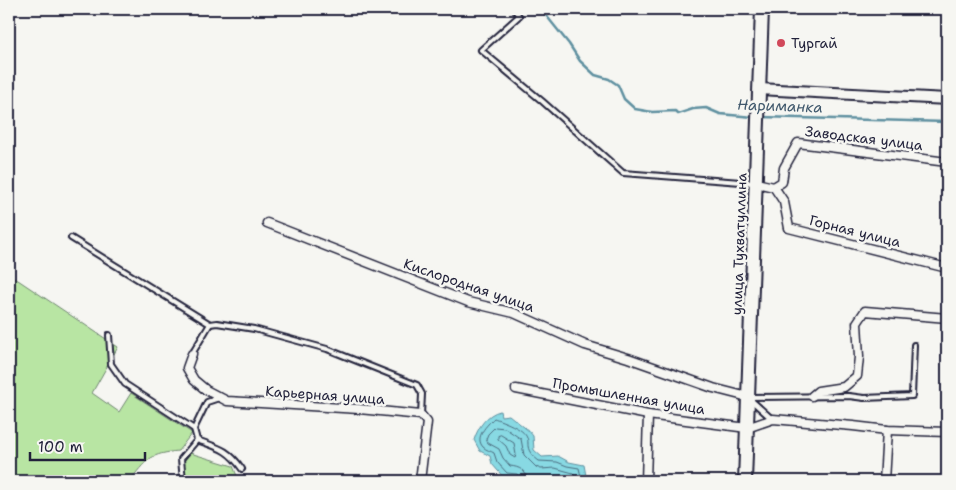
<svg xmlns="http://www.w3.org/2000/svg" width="956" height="490" font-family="'Shantell Sans',sans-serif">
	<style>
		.green { fill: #b8e5a3; stroke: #6d846f }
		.water { fill: #88d9e3; stroke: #5f90a0 }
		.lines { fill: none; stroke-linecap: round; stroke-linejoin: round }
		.shore { stroke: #4b6b7e; stroke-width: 1 }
		.stream { stroke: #5f90a0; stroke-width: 2.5 }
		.service-casing { stroke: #22223b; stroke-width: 8 }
		.minor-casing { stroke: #22223b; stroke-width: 11 }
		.tertiary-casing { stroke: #22223b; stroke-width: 14 }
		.primary-casing { stroke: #22223b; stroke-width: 16 }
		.service { stroke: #f6f6f2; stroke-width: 4 }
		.minor { stroke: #f6f6f2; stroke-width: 8 }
		.tertiary { stroke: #f6f6f2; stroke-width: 10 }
		.primary { stroke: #f6f6f2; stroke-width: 12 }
		.poi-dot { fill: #d1495b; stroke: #f6f6f2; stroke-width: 2 }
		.labels { text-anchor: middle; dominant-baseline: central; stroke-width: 5; stroke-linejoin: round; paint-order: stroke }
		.poi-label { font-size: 14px; fill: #22223b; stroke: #f6f6f2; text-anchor: start }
		.street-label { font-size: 14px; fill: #22223b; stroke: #f6f6f2 }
		.water-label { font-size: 15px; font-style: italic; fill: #41596d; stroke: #f6f6f2 }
	</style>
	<rect width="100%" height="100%" fill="#f6f6f2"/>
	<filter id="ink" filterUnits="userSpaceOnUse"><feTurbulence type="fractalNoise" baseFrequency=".02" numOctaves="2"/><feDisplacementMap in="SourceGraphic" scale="10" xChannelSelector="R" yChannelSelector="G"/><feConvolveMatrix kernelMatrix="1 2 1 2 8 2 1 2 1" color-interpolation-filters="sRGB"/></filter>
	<g filter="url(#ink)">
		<g class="green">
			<path d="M 9,274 L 118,347 L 92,393 L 119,412 L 131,393 L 192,433 L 178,451 C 151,454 148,458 132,478 L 132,481 L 9,481 Z"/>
			<path d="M 190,453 L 233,466 L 239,481 L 184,481 L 184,460 Z"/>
		</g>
		<path class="water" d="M 500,411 L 501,416 L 509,415 L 529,431 L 533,436 L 534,450 L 542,457 L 558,456 L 569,462 L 584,465 L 587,481 L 518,481 L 514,478 L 505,479 L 492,464 L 490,456 L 480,451 L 474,440 C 478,427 487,414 500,411 Z"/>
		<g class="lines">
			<g class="shore">
				<path d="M 501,435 L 514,443 L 516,455 L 515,458 L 510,455 L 506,446 L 498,439 L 498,436 Z"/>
				<path d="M 521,481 L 520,477 L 517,474 L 507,473 L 497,462 L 494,453 C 491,451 486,450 483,447 C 474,437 487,425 494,418 C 502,421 524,428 527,438 C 528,438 528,445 528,446 C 529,453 534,457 539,461 L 557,462 L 567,466 L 579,468 L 582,481"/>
				<path d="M 527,481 C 527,470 519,467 510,466 L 503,458 L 499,449 L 488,443 L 486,439 L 488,434 L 495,427 L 505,428 L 521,439 L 524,455 L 536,467 L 541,469 L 555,468 L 573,473 L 576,481"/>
			</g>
			<g class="stream">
				<path d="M 541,9 L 569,44 L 580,61 L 595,75 L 609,79 L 618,85 L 624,99 L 635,109 L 652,112 L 675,111 L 678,114 L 693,109 L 706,108 L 720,114 L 753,117"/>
				<path d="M 761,117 L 947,122"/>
			</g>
			<g class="service-casing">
				<g id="service">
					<path d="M 514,9 L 519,16 L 481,50 L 542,101 L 623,173 L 754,183"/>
					<path d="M 71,238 L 210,324"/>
					<path d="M 210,324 L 217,323 L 254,329 L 327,349 L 417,385 L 422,394 L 421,415"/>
					<path d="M 109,335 L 111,364 L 125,384 L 194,429 L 197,440 C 219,448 228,449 242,469"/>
					<path d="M 192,354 L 210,324"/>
					<path d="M 750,397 L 849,396 L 864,398 L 912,396 L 914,345"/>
					<path d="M 751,400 L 772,419"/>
					<path d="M 194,429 L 207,402 L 219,398"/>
					<path d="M 183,481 L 181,459 L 197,440"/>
				</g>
			</g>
			<g class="minor-casing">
				<g id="minor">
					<path d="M 756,183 L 774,187 L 784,202 L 789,228 L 947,268"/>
					<path d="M 774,187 L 782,182 L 784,168 L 798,143 L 947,162"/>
					<path d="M 267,223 L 468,302 L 514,313 L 585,345 L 628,358 L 713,388 L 748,397"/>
					<path d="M 192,354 L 187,368 L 194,380 L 206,390 L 227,401 L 359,409 L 421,415 L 427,422 L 420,481"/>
					<path d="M 516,389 L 648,415 L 747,428 L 773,419 L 853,426 L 887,430 L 947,432"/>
					<path d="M 812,396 L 818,391 L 844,387 L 857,376 L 859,357 L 857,323 L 865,311 L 947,318"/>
					<path d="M 646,481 L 648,415"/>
					<path d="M 884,481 L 887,430"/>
				</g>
			</g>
			<g class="tertiary-casing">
				<path id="tertiary" d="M 759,89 L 947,99"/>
			</g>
			<g class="primary-casing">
				<path id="primary" d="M 745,481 L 762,9"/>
			</g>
			<use href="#service" class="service"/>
			<use href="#minor" class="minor"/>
			<use href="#tertiary" class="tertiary"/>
			<use href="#primary" class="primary"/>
		</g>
	</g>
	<circle class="poi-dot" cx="781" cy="43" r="5"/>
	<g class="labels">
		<g class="poi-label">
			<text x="791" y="43">Тургай</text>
		</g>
		<g class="street-label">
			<text transform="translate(864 138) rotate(7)">Заводская улица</text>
			<text transform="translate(855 231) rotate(14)">Горная улица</text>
			<text transform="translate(739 244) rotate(-88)">улица Тухватуллина</text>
			<text transform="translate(469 285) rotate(19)">Кислородная улица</text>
			<text transform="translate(325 395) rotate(4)">Карьерная улица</text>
			<text transform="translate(629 396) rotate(10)">Промышленная улица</text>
		</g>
		<g class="water-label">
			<text transform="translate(780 106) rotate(2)">Нариманка</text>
		</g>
	</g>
	<rect width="956" height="490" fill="none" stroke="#f6f6f2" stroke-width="30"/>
	<rect x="15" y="15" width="926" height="460" fill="none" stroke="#22223b" stroke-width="2" filter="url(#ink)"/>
	<path d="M30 452v8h115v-8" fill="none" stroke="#22223b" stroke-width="2.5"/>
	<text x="38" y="452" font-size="15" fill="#22223b" stroke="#f6f6f2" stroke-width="4" paint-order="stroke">100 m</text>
</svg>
